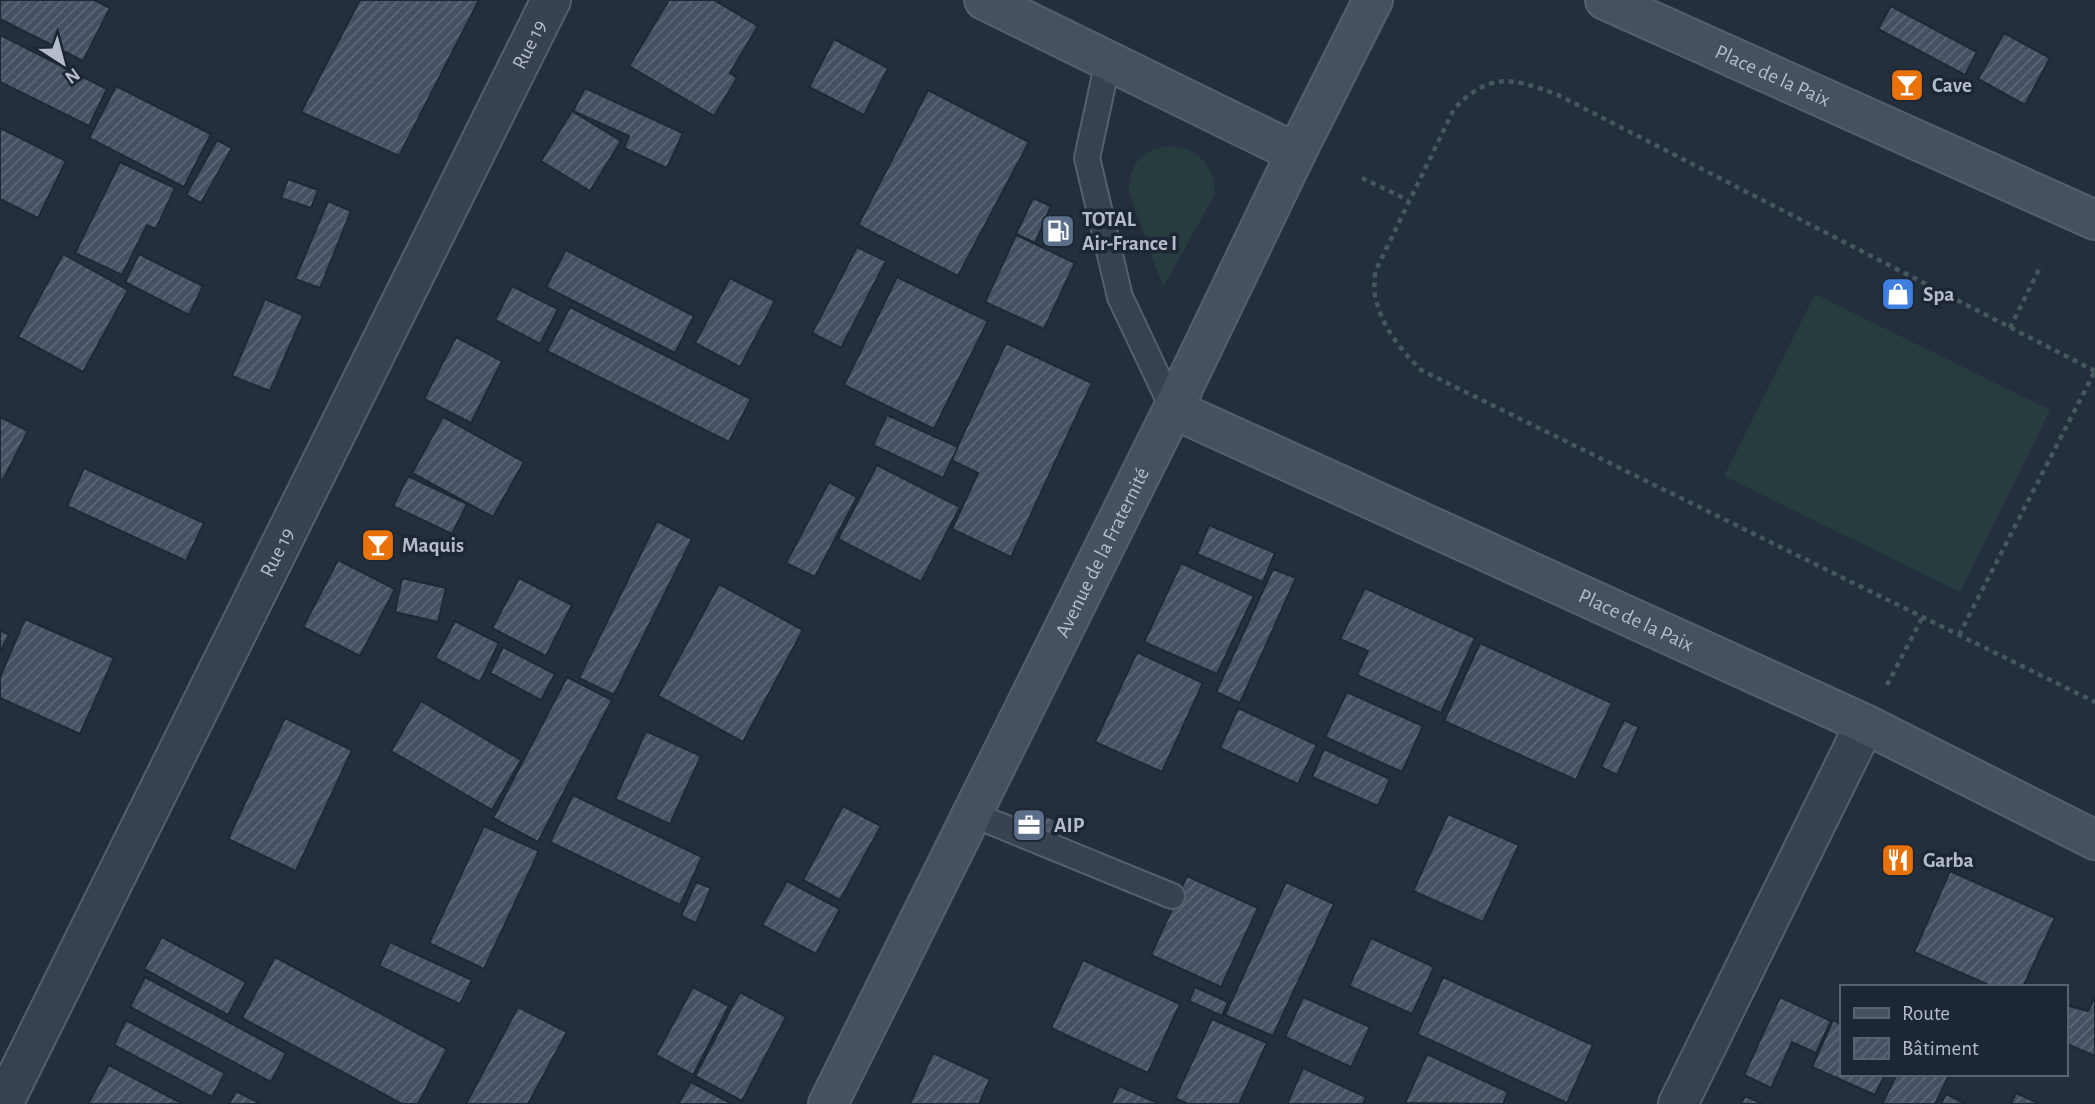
<svg xmlns="http://www.w3.org/2000/svg" width="2095" height="1104" font-family="'Alegreya Sans',sans-serif">
	<style>
		.grass { fill: #263c3f }
		.building { fill: url(#building-hatch); stroke: #1f2835; stroke-width: 2 }
		.lines { fill: none; stroke-linecap: round; stroke-linejoin: round }
		.service-casing { stroke: #565f6c; stroke-width: 28 }
		.minor-casing { stroke: #565f6c; stroke-width: 42 }
		.secondary-casing { stroke: #565f6c; stroke-width: 42 }
		.path { stroke: #44595c; stroke-width: 4.5; stroke-dasharray: 5 5; stroke-linecap: butt }
		.service { stroke: #38414e; stroke-width: 24 }
		.minor { stroke: #38414e; stroke-width: 38 }
		.secondary { stroke: #465061; stroke-width: 38 }
		.labels { text-anchor: middle; dominant-baseline: central; stroke-width: 7; stroke-linejoin: round; paint-order: stroke }
		.street-label { font-size: 21px; fill: #b4bcc9; stroke: #1d2633 }
		.poi-label { font-size: 21px; font-weight: bold; fill: #b4bcc9; stroke: #1d2633; text-anchor: start }
	</style>
	<defs>
		<pattern id="building-hatch" width="6" height="6" patternUnits="userSpaceOnUse" patternTransform="scale(1.75)"><rect width="6" height="6" fill="#455162"/><path d="M-1 1l2-2M0 6l6-6M5 7l2-2" fill="none" stroke="#5d6877"/></pattern>
	</defs>
	<rect width="100%" height="100%" fill="#242f3e"/>
	<g class="grass">
		<path d="M 1175,146 C 1201,151 1214,167 1215,194 L 1163,287 L 1129,192 C 1129,161 1144,147 1175,146 Z"/>
		<path d="M 1815,294 L 2050,410 L 1960,592 L 1724,476 Z"/>
	</g>
	<g class="building">
		<path d="M 0,0 L 94,0 L 110,8 L 83,61 L 0,19 Z"/>
		<path d="M 360,0 L 479,0 L 399,156 L 301,112 Z"/>
		<path d="M 669,0 L 714,0 L 758,26 L 730,73 L 737,78 L 714,116 L 629,66 Z"/>
		<path d="M 1891,6 L 1977,52 L 1965,75 L 1878,29 Z"/>
		<path d="M 2004,33 L 2050,58 L 2025,105 L 1978,79 Z"/>
		<path d="M 0,35 L 107,89 L 89,126 L 0,82 Z"/>
		<path d="M 834,39 L 888,68 L 864,115 L 809,87 Z"/>
		<path d="M 116,86 L 211,134 L 184,187 L 89,138 Z"/>
		<path d="M 585,88 L 683,133 L 667,168 L 624,148 L 629,136 L 573,111 Z"/>
		<path d="M 928,90 L 1029,142 L 958,276 L 858,225 Z"/>
		<path d="M 572,111 L 621,141 L 590,191 L 541,161 Z"/>
		<path d="M 0,128 L 66,161 L 38,218 L 0,199 Z"/>
		<path d="M 217,140 L 232,148 L 201,203 L 186,195 Z"/>
		<path d="M 120,162 L 175,188 L 156,229 L 147,225 L 122,275 L 75,253 Z"/>
		<path d="M 288,179 L 318,190 L 311,208 L 281,198 Z"/>
		<path d="M 1033,198 L 1051,206 L 1035,243 L 1016,234 Z"/>
		<path d="M 328,201 L 351,211 L 320,288 L 295,279 Z"/>
		<path d="M 1016,235 L 1075,263 L 1044,329 L 985,302 Z"/>
		<path d="M 857,247 L 886,261 L 841,348 L 812,333 Z"/>
		<path d="M 566,250 L 694,316 L 675,353 L 546,287 Z"/>
		<path d="M 63,254 L 128,290 L 83,372 L 18,337 Z"/>
		<path d="M 139,254 L 203,286 L 189,315 L 125,282 Z"/>
		<path d="M 897,277 L 988,321 L 934,429 L 844,385 Z"/>
		<path d="M 730,278 L 775,301 L 740,367 L 695,343 Z"/>
		<path d="M 512,286 L 558,309 L 540,344 L 495,320 Z"/>
		<path d="M 265,299 L 303,315 L 270,391 L 232,376 Z"/>
		<path d="M 570,307 L 751,399 L 729,442 L 547,351 Z"/>
		<path d="M 456,337 L 502,361 L 471,423 L 424,399 Z"/>
		<path d="M 1006,343 L 1092,383 L 1011,557 L 952,529 L 978,473 L 951,460 Z"/>
		<path d="M 887,415 L 958,447 L 943,478 L 873,445 Z"/>
		<path d="M 0,417 L 28,431 L 3,480 L 0,479 Z"/>
		<path d="M 443,417 L 524,462 L 493,517 L 412,473 Z"/>
		<path d="M 877,465 L 960,507 L 921,582 L 838,539 Z"/>
		<path d="M 84,468 L 204,523 L 186,561 L 67,506 Z"/>
		<path d="M 408,476 L 467,504 L 452,534 L 393,506 Z"/>
		<path d="M 829,482 L 857,497 L 815,577 L 786,563 Z"/>
		<path d="M 657,521 L 692,539 L 614,695 L 579,678 Z"/>
		<path d="M 1209,525 L 1275,553 L 1263,582 L 1197,554 Z"/>
		<path d="M 338,560 L 395,589 L 360,656 L 303,627 Z"/>
		<path d="M 1181,563 L 1254,596 L 1217,674 L 1144,642 Z"/>
		<path d="M 1273,569 L 1296,578 L 1240,703 L 1216,692 Z"/>
		<path d="M 402,578 L 446,588 L 438,622 L 395,612 Z"/>
		<path d="M 519,578 L 572,605 L 546,656 L 492,628 Z"/>
		<path d="M 719,584 L 803,630 L 743,742 L 658,696 Z"/>
		<path d="M 1365,588 L 1475,638 L 1441,713 L 1357,675 L 1368,651 L 1340,639 Z"/>
		<path d="M 25,619 L 114,658 L 80,734 L 0,698 L 0,677 Z"/>
		<path d="M 455,621 L 499,643 L 480,682 L 435,658 Z"/>
		<path d="M 0,630 L 9,635 L 0,652 Z"/>
		<path d="M 1480,643 L 1612,703 L 1576,780 L 1444,721 Z"/>
		<path d="M 503,647 L 555,674 L 541,700 L 490,673 Z"/>
		<path d="M 1137,652 L 1203,683 L 1162,772 L 1095,742 Z"/>
		<path d="M 567,677 L 612,700 L 538,842 L 493,818 Z"/>
		<path d="M 1347,692 L 1423,726 L 1402,772 L 1325,737 Z"/>
		<path d="M 421,701 L 521,760 L 492,810 L 391,751 Z"/>
		<path d="M 1238,708 L 1317,745 L 1298,784 L 1220,748 Z"/>
		<path d="M 285,718 L 352,750 L 296,871 L 228,839 Z"/>
		<path d="M 1624,720 L 1639,727 L 1617,775 L 1601,767 Z"/>
		<path d="M 646,731 L 701,756 L 670,824 L 615,799 Z"/>
		<path d="M 1324,749 L 1390,779 L 1378,806 L 1312,777 Z"/>
		<path d="M 573,795 L 702,857 L 680,905 L 550,842 Z"/>
		<path d="M 843,806 L 881,826 L 840,900 L 803,880 Z"/>
		<path d="M 1448,814 L 1519,845 L 1483,922 L 1413,891 Z"/>
		<path d="M 1046,816 L 1067,824 L 1058,846 L 1037,839 Z"/>
		<path d="M 484,826 L 539,851 L 484,969 L 429,943 Z"/>
		<path d="M 1950,871 L 2055,918 L 2023,987 L 1993,987 L 1914,952 Z"/>
		<path d="M 1187,876 L 1258,908 L 1221,987 L 1151,955 Z"/>
		<path d="M 787,881 L 840,909 L 816,954 L 762,925 Z"/>
		<path d="M 696,882 L 711,888 L 696,923 L 681,916 Z"/>
		<path d="M 1286,882 L 1334,904 L 1273,1036 L 1225,1015 Z"/>
		<path d="M 162,937 L 246,982 L 228,1015 L 144,969 Z"/>
		<path d="M 1371,938 L 1434,967 L 1412,1014 L 1349,986 Z"/>
		<path d="M 390,942 L 472,980 L 460,1004 L 379,966 Z"/>
		<path d="M 275,957 L 447,1049 L 418,1104 L 402,1104 L 242,1018 Z"/>
		<path d="M 1083,960 L 1180,1004 L 1148,1073 L 1051,1028 Z"/>
		<path d="M 145,977 L 286,1053 L 271,1082 L 130,1007 Z"/>
		<path d="M 1443,977 L 1593,1045 L 1567,1103 L 1417,1034 Z"/>
		<path d="M 693,987 L 729,1006 L 693,1075 L 656,1055 Z"/>
		<path d="M 1195,987 L 1228,1002 L 1222,1016 L 1189,1001 Z"/>
		<path d="M 740,992 L 786,1017 L 742,1101 L 695,1076 Z"/>
		<path d="M 1303,997 L 1370,1027 L 1351,1067 L 1285,1037 Z"/>
		<path d="M 1780,997 L 1831,1021 L 1816,1053 L 1792,1042 L 1771,1088 L 1744,1075 Z"/>
		<path d="M 2095,997 L 2095,1056 L 2065,1043 L 2065,1005 L 2088,1011 Z"/>
		<path d="M 518,1007 L 567,1032 L 528,1104 L 466,1104 Z"/>
		<path d="M 1212,1019 L 1267,1043 L 1239,1104 L 1188,1104 L 1175,1098 Z"/>
		<path d="M 126,1020 L 225,1073 L 212,1097 L 114,1045 Z"/>
		<path d="M 1833,1020 L 1841,1024 L 1841,1074 L 1885,1074 L 1875,1095 L 1812,1067 Z"/>
		<path d="M 933,1053 L 990,1079 L 979,1104 L 910,1104 Z"/>
		<path d="M 1427,1054 L 1508,1092 L 1503,1104 L 1405,1103 Z"/>
		<path d="M 109,1065 L 183,1104 L 88,1104 Z"/>
		<path d="M 1303,1068 L 1366,1097 L 1363,1104 L 1287,1104 Z"/>
		<path d="M 1897,1074 L 1942,1074 L 1948,1077 L 1935,1104 L 1882,1104 Z"/>
		<path d="M 691,1082 L 732,1104 L 678,1104 Z"/>
		<path d="M 1119,1086 L 1160,1104 L 1111,1104 Z"/>
		<path d="M 236,1091 L 261,1104 L 229,1104 Z"/>
		<path d="M 2016,1093 L 2040,1104 L 2011,1104 Z"/>
		<path d="M 1946,1094 L 1966,1104 L 1941,1104 Z"/>
		<path d="M 1745,1096 L 1763,1104 L 1741,1104 Z"/>
	</g>
	<g class="lines">
		<g class="service-casing">
			<g id="service">
				<path d="M 1108,61 L 1087,158 L 1120,297 L 1173,409"/>
				<path d="M 972,814 L 1172,896"/>
			</g>
		</g>
		<g class="minor-casing">
			<g id="minor">
				<path id="s1" d="M 3,1104 L 551,0"/>
				<path d="M 1678,1104 L 1865,724"/>
			</g>
		</g>
		<g class="secondary-casing">
			<g id="secondary">
				<path d="M 984,0 L 1296,153"/>
				<path id="s2" d="M 1605,0 L 2095,220"/>
				<path id="s3" d="M 1173,409 L 1865,724 L 2095,840"/>
				<path id="s4" d="M 828,1104 L 1173,409 L 1296,153 L 1373,0"/>
			</g>
		</g>
		<g class="path">
			<path d="M 1362,178 L 1408,200"/>
			<path d="M 2010,328 L 2041,265"/>
			<path d="M 2095,371 L 1558,95 C 1514,78 1490,71 1454,109 L 1375,272 C 1375,280 1373,291 1376,300 C 1383,328 1401,350 1421,370 L 2095,702"/>
			<path d="M 1959,635 L 2095,371"/>
			<path d="M 1887,685 L 1922,618"/>
		</g>
		<use href="#service" class="service"/>
		<use href="#minor" class="minor"/>
		<use href="#secondary" class="secondary"/>
	</g>
	<defs>
		<g id="bar-square" transform="scale(1.75)"><rect x="-9" y="-9" width="18" height="18" rx="4" fill="#e8710a" stroke="#1d2633"/><path d="M-6-5H6L.8 .8V4.5H3.5V6h-7V4.5H-.8V.8Z" fill="#fff"/></g>
		<g id="fuel-square" transform="scale(1.75)"><rect x="-9" y="-9" width="18" height="18" rx="4" fill="#5c6f8a" stroke="#1d2633"/><path d="M-5.5-6h7V0h2V4h1.3V-2.5L3-4.5l.8-.8L6-3V5H2.5V1h-1V6h-7ZM-4.2-4.7v3.2H.2V-4.7Z" fill="#fff"/></g>
		<g id="shop-square" transform="scale(1.75)"><rect x="-9" y="-9" width="18" height="18" rx="4" fill="#3f7fe0" stroke="#1d2633"/><path d="M-5-2.5h2.3a2.7 3.5 0 0 1 5.4 0H5L5.5 6h-11ZM-1.5-2.5h3a1.5 2.3 0 0 0-3 0Z" fill="#fff"/></g>
		<g id="office-square" transform="scale(1.75)"><rect x="-9" y="-9" width="18" height="18" rx="4" fill="#5c6f8a" stroke="#1d2633"/><path d="M-6-3h4V-5.5h4V-3h4V5H-6ZM-1-4.5V-3h2v-1.5ZM-6 0V1H6V0Z" fill="#fff"/></g>
		<g id="restaurant-square" transform="scale(1.75)"><rect x="-9" y="-9" width="18" height="18" rx="4" fill="#e8710a" stroke="#1d2633"/><path d="M-5-6h1v4h1v-4h1v4h1v-4h1v5L-1.5 .5V6h-2V.5L-5-1ZM5-6V6H3V1.5H1.5Q1.5-4 5-6Z" fill="#fff"/></g>
	</defs>
	<g fill-rule="evenodd">
		<use href="#bar-square" x="1907" y="85"/>
		<use href="#fuel-square" x="1058" y="231"/>
		<use href="#shop-square" x="1898" y="294"/>
		<use href="#bar-square" x="378" y="545"/>
		<use href="#office-square" x="1029" y="825"/>
		<use href="#restaurant-square" x="1898" y="860"/>
	</g>
	<g class="labels">
		<g class="street-label">
			<text stroke="none"><textPath href="#s1" startOffset="1183">Rue 19</textPath></text>
			<text stroke="none"><textPath href="#s2" startOffset="184">Place de la Paix</textPath></text>
			<text stroke="none"><textPath href="#s1" startOffset="616">Rue 19</textPath></text>
			<text stroke="none"><textPath href="#s4" startOffset="616">Avenue de la Fraternité</textPath></text>
			<text stroke="none"><textPath href="#s3" startOffset="509">Place de la Paix</textPath></text>
		</g>
		<g class="poi-label">
			<text x="1932" y="85">Cave</text>
			<text x="1082" y="219">TOTAL<tspan x="1082" dy="24">Air-France I</tspan></text>
			<text x="1923" y="294">Spa</text>
			<text x="402" y="545">Maquis</text>
			<text x="1054" y="825">AIP</text>
			<text x="1923" y="860">Garba</text>
		</g>
	</g>
	<rect x="1840" y="985" width="228" height="91" fill="#1d2633" stroke="#59626f" stroke-width="2"/>
	<rect x="1854" y="1008" width="35" height="10" fill="#465061" stroke="#59626f" stroke-width="2"/>
	<text x="1902" y="1020" font-size="21" fill="#b4bcc9">Route</text>
	<rect x="1854" y="1038" width="35" height="21" fill="url(#building-hatch)" stroke="#59626f" stroke-width="2"/>
	<text x="1902" y="1055" font-size="21" fill="#b4bcc9">Bâtiment</text>
	<g transform="translate(63 63) rotate(144)" stroke="#1d2633" stroke-width="5" paint-order="stroke">
	<path d="M0-5L12 26L0 18L-12 26Z" fill="#b4bcc9"/>
	<text y="-10" font-size="19" font-weight="bold" text-anchor="middle" fill="#b4bcc9">N</text>
	</g>
</svg>
